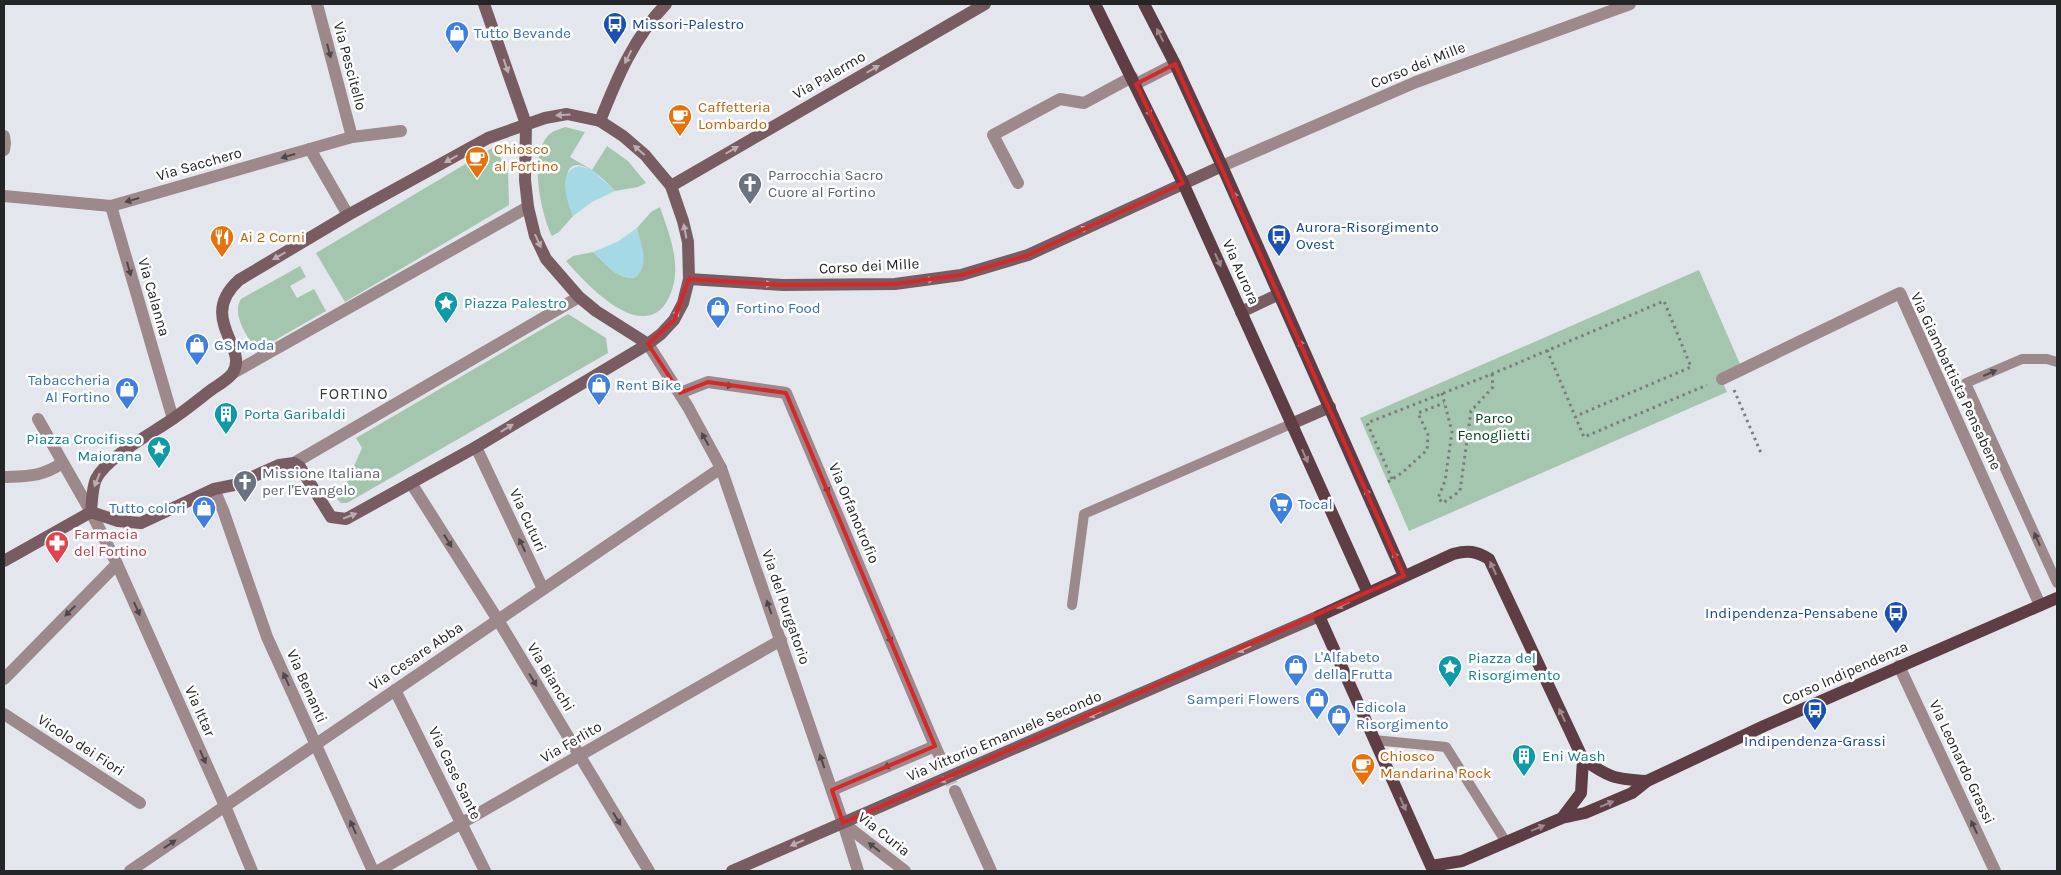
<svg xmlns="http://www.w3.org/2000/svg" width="2061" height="875" font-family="Karla,sans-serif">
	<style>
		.green { fill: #a5c6ae }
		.water { fill: #a4d9e5 }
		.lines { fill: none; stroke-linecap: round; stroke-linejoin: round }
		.pedestrian-tunnel { stroke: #bebfc5; stroke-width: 12; stroke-dasharray: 12 6; stroke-linecap: butt }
		.path { stroke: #7b7d81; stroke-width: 3; stroke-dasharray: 2.5 4; stroke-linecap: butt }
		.service { stroke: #9d888c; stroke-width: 10 }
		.pedestrian { stroke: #9d888c; stroke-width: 12 }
		.minor { stroke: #9d888c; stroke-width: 12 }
		.secondary { stroke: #795c62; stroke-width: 12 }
		.primary { stroke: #5e3d45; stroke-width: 12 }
		.oneway { fill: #9e8b8f }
		.oneway2 { fill: #4e484a }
		.oneway3 { fill: #bcaeb0 }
		.marked { fill: none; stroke: #d62828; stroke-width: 4; stroke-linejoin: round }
		.labels { text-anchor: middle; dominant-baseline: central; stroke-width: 5; stroke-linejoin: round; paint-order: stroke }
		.transit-label { font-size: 15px; fill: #164399; stroke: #fff; text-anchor: start }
		.shop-label { font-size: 15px; fill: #366cbe; stroke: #fff; text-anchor: start }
		.street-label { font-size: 15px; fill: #242527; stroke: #fff }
		.food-label { font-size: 15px; fill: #c56008; stroke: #fff; text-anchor: start }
		.worship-label { font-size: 15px; fill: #5b616d; stroke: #fff; text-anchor: start }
		.culture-label { font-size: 15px; fill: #0d838f; stroke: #fff; text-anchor: start }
		.park-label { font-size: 15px; fill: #004421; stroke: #fff }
		.health-label { font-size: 15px; fill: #be3a42; stroke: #fff; text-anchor: start }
		.neighbourhood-label { font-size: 16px; letter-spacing: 1px; fill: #37393e; stroke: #fff }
	</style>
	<rect width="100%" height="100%" fill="#e4e6ed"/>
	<g class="green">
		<path d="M 565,127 L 585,132 L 570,157 L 592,170 L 607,146 L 628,161 L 646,183 L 638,187 L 615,191 C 608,184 600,175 591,170 C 556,149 567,200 573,216 L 559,232 L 552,236 C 541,214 527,151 551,133 C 555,130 561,129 565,127 Z"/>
		<path d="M 494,147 L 508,170 L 509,205 L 345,302 L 316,253 Z"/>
		<path d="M 660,207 C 667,228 677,252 675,275 C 674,287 669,302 660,310 C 631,334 584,281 566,261 L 573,256 L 593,252 C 605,263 618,281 636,277 L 643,257 L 637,228 L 651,212 Z"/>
		<path d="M 300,266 L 306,277 L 290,286 L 297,298 L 314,289 L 326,311 L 256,351 C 248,336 231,316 241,299 Z"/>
		<path d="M 1699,270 L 1740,364 L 1719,374 L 1727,392 L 1409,531 L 1360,418 Z"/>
		<path d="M 568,314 L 606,338 L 608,353 L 347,503 L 341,503 L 337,499 L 344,489 L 362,448 L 356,438 Z"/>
	</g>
	<g class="water">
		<path d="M 579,166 L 592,170 L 615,191 L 592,202 L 573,216 C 567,201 556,171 579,166 Z"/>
		<path d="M 637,228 C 641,243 650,265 636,277 C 619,281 604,263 593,252 L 617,242 Z"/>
	</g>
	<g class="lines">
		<path class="pedestrian-tunnel" d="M 940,757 L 955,791"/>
		<g class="path">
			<path d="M 1547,350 L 1584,437 L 1707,385"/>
			<path d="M 1734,390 L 1761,453"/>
			<path d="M 1442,393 L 1452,432 L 1445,481 L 1438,498 L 1443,503 L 1460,491 L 1471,411 L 1493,387 L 1492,374"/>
			<path d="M 1392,479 L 1367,423 L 1492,374 L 1664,301 L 1691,367 L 1576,416"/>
			<path d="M 1388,482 L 1403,472 L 1427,450 L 1428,435 L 1418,413 L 1444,403"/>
		</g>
		<g class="service">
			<path d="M 2057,362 L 2047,359 L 2022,359 L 1966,383 L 2057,583"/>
			<path d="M 1072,605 L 1084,514 L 1291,424"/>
			<path d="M 1374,740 L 1446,747 L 1506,842"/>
		</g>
		<g class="pedestrian">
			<path d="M 233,373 L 528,207"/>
			<path d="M 294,463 L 579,297"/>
			<path d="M 935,746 L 940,757"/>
		</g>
		<g class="minor">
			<path d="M 317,4 L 352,137"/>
			<path d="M 1136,84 L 1175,64"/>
			<path d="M 4,136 L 5,143 L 4,150"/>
			<path d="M 310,149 L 348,215"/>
			<path d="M 1222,166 L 1416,82 L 1630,4"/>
			<path d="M 1018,183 L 993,135 L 1060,99 L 1084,103 L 1132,77"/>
			<path d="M 4,196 L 111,206 L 352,137 L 401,131"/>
			<path d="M 111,206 L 173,419"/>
			<path d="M 648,344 L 688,407 L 721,468 L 843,823 L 858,871"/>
			<path d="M 1722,379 L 1900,293 L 2040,605"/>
			<path d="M 680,393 L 708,382 L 786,393 L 935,746 L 832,790"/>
			<path d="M 38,419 L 91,512 L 117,564 L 225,806 L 252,871"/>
			<path d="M 476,447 L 543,589"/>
			<path d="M 4,477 C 27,476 42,477 62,463"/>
			<path d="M 411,483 L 498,620 L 649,871"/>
			<path d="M 214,489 L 223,510 L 267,637 L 373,871"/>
			<path d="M 1899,666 L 1995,871"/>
			<path d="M 4,679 L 117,564"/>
			<path d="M 395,690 L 485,871"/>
			<path d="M 4,714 L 140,803"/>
			<path d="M 955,791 L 991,871"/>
			<path d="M 843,823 L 905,871"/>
			<path d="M 130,871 L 721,468"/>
			<path d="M 378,871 L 781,640"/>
		</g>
		<g class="secondary">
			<path d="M 484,4 L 526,124 L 525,180 L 528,207 L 535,236 L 546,259 L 579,297 L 596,311 L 648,344"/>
			<path d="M 600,121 C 617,78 634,37 666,4"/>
			<path d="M 671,186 L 985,4"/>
			<path d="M 689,279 L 783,285 L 895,284 L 961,275 L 1028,255 L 1222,166"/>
			<path d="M 1241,312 L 1279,294"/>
			<path d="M 1291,424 L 1330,407"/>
			<path d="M 4,561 L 91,512 L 118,521 L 141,523 L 214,489 L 234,485 L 279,465 L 294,463 L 300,467 L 331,517 L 346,519 L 476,447 L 648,344 L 661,334 L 674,320 L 683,303 L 689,279 L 688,242 L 683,221 L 671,186 L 645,155 L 623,136 L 600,121 L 567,114 L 545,118 L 488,138 L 348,215 L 239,280 C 196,319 251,348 232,374 C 226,381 218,385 211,390 C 198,400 185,411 171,420 C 151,434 107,457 96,479 C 92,488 92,502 91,512"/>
			<path d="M 732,871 L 1319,616"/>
		</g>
		<g class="primary">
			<path d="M 1095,4 L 1183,183 L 1368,593"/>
			<path d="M 1144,4 L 1175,64 L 1222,166 L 1404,576"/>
			<path d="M 1583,759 C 1609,778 1615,779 1647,781"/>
			<path d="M 1562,818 L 1581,793 L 1583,759 L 1489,559 C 1476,551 1468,550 1453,554 L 1319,616 L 1431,866 L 1462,861 L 1562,818 L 1585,813 L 1632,793 L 1647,781 L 1764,726 L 2057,598"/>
		</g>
	</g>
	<defs><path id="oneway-solid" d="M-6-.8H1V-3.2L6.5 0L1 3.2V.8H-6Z" transform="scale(1.25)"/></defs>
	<g class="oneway">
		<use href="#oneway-solid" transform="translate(1160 35) rotate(-117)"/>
		<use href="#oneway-solid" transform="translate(1148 110) rotate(64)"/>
		<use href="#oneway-solid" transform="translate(1236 198) rotate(-114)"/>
		<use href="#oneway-solid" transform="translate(1218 260) rotate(66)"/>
		<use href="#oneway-solid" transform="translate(1302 346) rotate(-114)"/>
		<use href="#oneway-solid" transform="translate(1305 456) rotate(66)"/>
		<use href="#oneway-solid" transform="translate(1368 495) rotate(-114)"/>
		<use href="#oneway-solid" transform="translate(1396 558) rotate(-113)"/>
		<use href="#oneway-solid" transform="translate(1493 568) rotate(-115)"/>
		<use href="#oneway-solid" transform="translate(1343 605) rotate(155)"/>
		<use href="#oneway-solid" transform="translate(1562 715) rotate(-115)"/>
		<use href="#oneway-solid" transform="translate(1403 804) rotate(66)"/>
		<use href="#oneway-solid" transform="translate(1607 804) rotate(-23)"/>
		<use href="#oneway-solid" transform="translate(1538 828) rotate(-23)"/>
	</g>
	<g class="oneway2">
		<use href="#oneway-solid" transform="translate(329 51) rotate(75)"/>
		<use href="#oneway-solid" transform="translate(288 156) rotate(164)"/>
		<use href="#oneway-solid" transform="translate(132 200) rotate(164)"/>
		<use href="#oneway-solid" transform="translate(129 269) rotate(74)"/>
		<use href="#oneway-solid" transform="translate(1990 373) rotate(-24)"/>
		<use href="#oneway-solid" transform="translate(726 385) rotate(8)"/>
		<use href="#oneway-solid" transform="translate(705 439) rotate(-119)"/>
		<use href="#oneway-solid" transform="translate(826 487) rotate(67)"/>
		<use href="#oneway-solid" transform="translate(2037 539) rotate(-114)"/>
		<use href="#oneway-solid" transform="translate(448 541) rotate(58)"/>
		<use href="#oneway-solid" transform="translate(522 545) rotate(-115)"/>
		<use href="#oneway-solid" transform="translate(769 607) rotate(-109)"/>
		<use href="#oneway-solid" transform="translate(137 609) rotate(66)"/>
		<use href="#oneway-solid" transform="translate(70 611) rotate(135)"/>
		<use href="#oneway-solid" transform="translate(889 637) rotate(67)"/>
		<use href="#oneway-solid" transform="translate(286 679) rotate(-114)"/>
		<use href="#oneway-solid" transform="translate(533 680) rotate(59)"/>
		<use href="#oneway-solid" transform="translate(203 757) rotate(66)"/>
		<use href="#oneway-solid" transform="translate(822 761) rotate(-109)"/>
		<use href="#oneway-solid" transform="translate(890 765) rotate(157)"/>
		<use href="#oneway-solid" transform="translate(617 819) rotate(59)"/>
		<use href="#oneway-solid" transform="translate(353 827) rotate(-114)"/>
		<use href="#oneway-solid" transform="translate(1974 827) rotate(-115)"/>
		<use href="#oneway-solid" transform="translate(170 844) rotate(-34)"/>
		<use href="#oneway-solid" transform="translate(874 847) rotate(-142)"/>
	</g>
	<g class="oneway3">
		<use href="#oneway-solid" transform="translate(628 57) rotate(117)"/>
		<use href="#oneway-solid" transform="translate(506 66) rotate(71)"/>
		<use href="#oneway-solid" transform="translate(873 69) rotate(-30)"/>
		<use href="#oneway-solid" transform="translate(563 115) rotate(176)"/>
		<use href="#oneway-solid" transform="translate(639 150) rotate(-139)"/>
		<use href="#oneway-solid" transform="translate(732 150) rotate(-30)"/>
		<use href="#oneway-solid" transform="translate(451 159) rotate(151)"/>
		<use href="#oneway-solid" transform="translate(1081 230) rotate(-25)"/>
		<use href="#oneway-solid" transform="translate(685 231) rotate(-101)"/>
		<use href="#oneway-solid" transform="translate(538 241) rotate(66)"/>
		<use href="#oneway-solid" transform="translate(279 256) rotate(150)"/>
		<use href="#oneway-solid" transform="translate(927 280) rotate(-7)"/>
		<use href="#oneway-solid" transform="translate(765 284) rotate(4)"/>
		<use href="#oneway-solid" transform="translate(675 316) rotate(-57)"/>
		<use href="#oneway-solid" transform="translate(507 428) rotate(-31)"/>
		<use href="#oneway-solid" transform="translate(97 480) rotate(112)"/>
		<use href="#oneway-solid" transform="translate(350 516) rotate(-21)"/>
		<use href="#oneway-solid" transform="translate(1244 649) rotate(157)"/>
		<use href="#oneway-solid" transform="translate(1095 714) rotate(157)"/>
		<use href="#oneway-solid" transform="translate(946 779) rotate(157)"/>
		<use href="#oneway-solid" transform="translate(797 843) rotate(157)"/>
	</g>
	<path class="marked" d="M 1175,64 L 1404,576 L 843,823 L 832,790 L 935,746 L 786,393 L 708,382 L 680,393 L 648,344 L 674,320 L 689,279 L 783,285 L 895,284 L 961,275 L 1028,255 L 1183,183 L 1136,84 Z"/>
	<defs>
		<g id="bus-pin" transform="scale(1.25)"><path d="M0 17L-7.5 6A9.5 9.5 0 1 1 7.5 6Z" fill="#1a4fb4" stroke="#fff"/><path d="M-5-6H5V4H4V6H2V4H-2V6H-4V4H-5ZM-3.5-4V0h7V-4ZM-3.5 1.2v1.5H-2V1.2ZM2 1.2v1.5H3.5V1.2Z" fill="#fff"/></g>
		<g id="shop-pin" transform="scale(1.25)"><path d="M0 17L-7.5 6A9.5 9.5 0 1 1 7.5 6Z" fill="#3f7fe0" stroke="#fff"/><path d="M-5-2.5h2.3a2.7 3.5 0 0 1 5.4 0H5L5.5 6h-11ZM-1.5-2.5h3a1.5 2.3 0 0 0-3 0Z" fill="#fff"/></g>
		<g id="cafe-pin" transform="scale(1.25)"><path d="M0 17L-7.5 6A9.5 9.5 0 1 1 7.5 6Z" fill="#e8710a" stroke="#fff"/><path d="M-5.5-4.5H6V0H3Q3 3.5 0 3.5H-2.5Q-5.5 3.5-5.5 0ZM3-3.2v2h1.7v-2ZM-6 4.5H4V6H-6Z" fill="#fff"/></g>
		<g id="church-pin" transform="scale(1.25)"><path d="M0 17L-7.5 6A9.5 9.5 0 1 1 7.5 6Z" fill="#6b7280" stroke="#fff"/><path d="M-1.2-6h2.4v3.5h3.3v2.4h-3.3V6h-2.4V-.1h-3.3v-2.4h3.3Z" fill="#fff"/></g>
		<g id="restaurant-pin" transform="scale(1.25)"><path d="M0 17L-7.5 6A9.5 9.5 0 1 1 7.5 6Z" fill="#e8710a" stroke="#fff"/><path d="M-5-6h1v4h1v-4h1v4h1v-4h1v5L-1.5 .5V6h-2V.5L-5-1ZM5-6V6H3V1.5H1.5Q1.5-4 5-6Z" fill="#fff"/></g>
		<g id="sight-pin" transform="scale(1.25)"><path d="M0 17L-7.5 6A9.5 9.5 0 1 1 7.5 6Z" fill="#0f9aa8" stroke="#fff"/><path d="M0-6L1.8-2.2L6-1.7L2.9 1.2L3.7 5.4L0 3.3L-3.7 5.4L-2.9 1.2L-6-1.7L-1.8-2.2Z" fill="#fff"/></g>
		<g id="building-pin" transform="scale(1.25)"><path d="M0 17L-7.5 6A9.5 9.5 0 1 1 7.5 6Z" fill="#0f9aa8" stroke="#fff"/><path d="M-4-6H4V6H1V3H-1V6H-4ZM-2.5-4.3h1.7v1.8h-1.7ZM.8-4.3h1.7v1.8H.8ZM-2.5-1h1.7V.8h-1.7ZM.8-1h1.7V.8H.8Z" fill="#fff"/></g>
		<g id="supermarket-pin" transform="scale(1.25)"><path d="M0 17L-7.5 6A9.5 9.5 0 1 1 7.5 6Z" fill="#3f7fe0" stroke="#fff"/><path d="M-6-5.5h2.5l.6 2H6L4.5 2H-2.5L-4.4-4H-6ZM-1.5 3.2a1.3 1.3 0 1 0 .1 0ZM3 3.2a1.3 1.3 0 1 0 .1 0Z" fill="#fff"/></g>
		<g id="pharmacy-pin" transform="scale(1.25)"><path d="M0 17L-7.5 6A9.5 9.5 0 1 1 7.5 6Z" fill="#e0444e" stroke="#fff"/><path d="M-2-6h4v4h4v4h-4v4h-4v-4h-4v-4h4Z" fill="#fff"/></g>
	</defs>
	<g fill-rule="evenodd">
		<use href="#bus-pin" x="615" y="24"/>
		<use href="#shop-pin" x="457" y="33"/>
		<use href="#cafe-pin" x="680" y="116"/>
		<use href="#cafe-pin" x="477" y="158"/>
		<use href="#church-pin" x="750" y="184"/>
		<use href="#bus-pin" x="1279" y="236"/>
		<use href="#restaurant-pin" x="222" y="237"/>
		<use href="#sight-pin" x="446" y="303"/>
		<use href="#shop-pin" x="718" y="308"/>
		<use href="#shop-pin" x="197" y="345"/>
		<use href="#shop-pin" x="599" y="385"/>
		<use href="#shop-pin" x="127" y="389"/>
		<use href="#building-pin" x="226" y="414"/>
		<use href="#sight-pin" x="159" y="448"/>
		<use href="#church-pin" x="245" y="482"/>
		<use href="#supermarket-pin" x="1281" y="504"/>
		<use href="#shop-pin" x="204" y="508"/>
		<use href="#pharmacy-pin" x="57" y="543"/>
		<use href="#bus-pin" x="1896" y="613"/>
		<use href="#shop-pin" x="1296" y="666"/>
		<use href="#sight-pin" x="1450" y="667"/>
		<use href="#shop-pin" x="1317" y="699"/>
		<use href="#bus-pin" x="1815" y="710"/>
		<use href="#shop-pin" x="1339" y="716"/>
		<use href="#building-pin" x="1524" y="756"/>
		<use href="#cafe-pin" x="1363" y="765"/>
	</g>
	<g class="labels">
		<g class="transit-label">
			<text x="632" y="24">Missori-Palestro</text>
			<text x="1296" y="227">Aurora-Risorgimento<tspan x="1296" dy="17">Ovest</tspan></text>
			<text x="1878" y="613" text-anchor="end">Indipendenza-Pensabene</text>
			<text x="1815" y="741" text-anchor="middle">Indipendenza-Grassi</text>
		</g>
		<g class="shop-label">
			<text x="474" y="33">Tutto Bevande</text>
			<text x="736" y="308">Fortino Food</text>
			<text x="214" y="345">GS Moda</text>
			<text x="110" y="380" text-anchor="end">Tabaccheria<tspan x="110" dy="17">Al Fortino</tspan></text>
			<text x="616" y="385">Rent Bike</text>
			<text x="1298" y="504">Tocal</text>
			<text x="186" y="508" text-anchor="end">Tutto colori</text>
			<text x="1314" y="657">L'Alfabeto<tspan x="1314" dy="17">della Frutta</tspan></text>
			<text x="1300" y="699" text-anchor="end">Samperi Flowers</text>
			<text x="1356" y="707">Edicola<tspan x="1356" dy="17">Risorgimento</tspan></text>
		</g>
		<g class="street-label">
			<text transform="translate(1418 65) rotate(-22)">Corso dei Mille</text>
			<text transform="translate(350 66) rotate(75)">Via Pescitello</text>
			<text transform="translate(829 75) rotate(-30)">Via Palermo</text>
			<text transform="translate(199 164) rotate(-16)">Via Sacchero</text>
			<text transform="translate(869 266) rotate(-3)">Corso dei Mille</text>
			<text transform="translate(1241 272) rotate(66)">Via Aurora</text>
			<text transform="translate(154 297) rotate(74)">Via Calanna</text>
			<text transform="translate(1956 381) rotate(65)">Via Giambattista Pensabene</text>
			<text transform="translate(854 513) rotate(67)">Via Orfanotrofio</text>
			<text transform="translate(528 520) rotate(65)">Via Cuturi</text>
			<text transform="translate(786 607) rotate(71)">Via del Purgatorio</text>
			<text transform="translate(416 656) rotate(-34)">Via Cesare Abba</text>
			<text transform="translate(1845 673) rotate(-24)">Corso Indipendenza</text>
			<text transform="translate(551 677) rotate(59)">Via Bianchi</text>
			<text transform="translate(307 686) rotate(66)">Via Benanti</text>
			<text transform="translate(200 711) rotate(66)">Via Ittar</text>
			<text transform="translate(1004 736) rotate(-23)">Via Vittorio Emanuele Secondo</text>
			<text transform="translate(571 742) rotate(-30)">Via Ferlito</text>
			<text transform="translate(81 745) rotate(33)">Vicolo dei Fiori</text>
			<text transform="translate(1962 762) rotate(65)">Via Leonardo Grassi</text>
			<text transform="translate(455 773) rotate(64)">Via Case Sante</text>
			<text transform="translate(884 834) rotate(38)">Via Curia</text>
		</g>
		<g class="food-label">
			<text x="698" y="107">Caffetteria<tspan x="698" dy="17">Lombardo</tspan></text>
			<text x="494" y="149">Chiosco<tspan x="494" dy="17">al Fortino</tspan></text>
			<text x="240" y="237">Ai 2 Corni</text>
			<text x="1380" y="756">Chiosco<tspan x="1380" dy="17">Mandarina Rock</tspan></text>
		</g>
		<g class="worship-label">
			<text x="768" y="175">Parrocchia Sacro<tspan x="768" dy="17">Cuore al Fortino</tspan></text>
			<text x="262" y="473">Missione Italiana<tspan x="262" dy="17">per l'Evangelo</tspan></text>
		</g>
		<g class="culture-label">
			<text x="464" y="303">Piazza Palestro</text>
			<text x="244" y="414">Porta Garibaldi</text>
			<text x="142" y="439" text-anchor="end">Piazza Crocifisso<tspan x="142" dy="17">Maiorana</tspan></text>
			<text x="1468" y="658">Piazza del<tspan x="1468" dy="17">Risorgimento</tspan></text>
			<text x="1542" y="756">Eni Wash</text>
		</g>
		<g class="park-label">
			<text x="1494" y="418">Parco<tspan x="1494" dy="17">Fenoglietti</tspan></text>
		</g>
		<g class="health-label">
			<text x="74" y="534">Farmacia<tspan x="74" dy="17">del Fortino</tspan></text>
		</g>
		<g class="neighbourhood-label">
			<text x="354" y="393">FORTINO</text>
		</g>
	</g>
	<rect width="2061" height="875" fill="none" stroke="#242527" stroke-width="10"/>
</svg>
